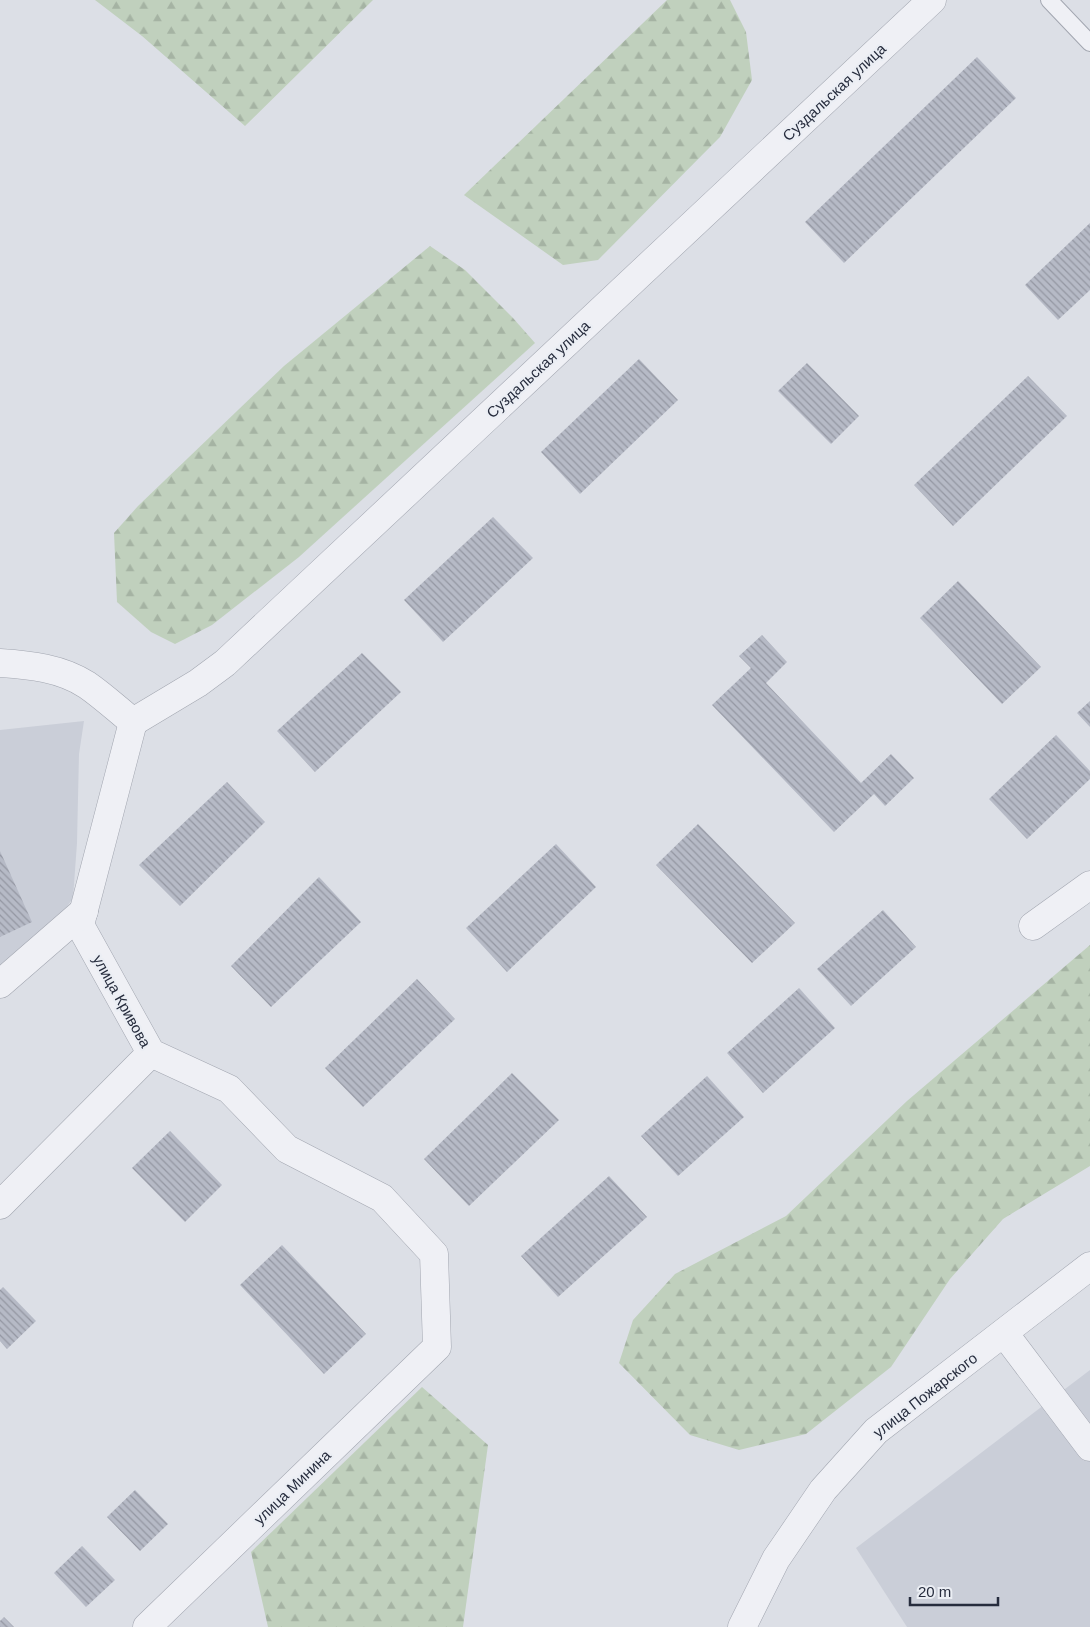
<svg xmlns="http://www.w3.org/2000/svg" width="1090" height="1627" font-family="Arial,sans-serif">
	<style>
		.built { fill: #caced8 }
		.forest { fill: url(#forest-firs) }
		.building { fill: url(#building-back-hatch) }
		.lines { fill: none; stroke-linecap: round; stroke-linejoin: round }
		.service-casing { stroke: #a2a6b0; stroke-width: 18 }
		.minor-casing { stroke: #a2a6b0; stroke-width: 29 }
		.tertiary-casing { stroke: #a2a6b0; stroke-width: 29 }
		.service { stroke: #eff0f5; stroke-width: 16 }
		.minor { stroke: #eff0f5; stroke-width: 28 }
		.tertiary { stroke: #eff0f5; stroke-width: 28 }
		.labels { text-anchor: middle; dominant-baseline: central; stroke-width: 4.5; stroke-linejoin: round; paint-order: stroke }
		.street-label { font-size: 15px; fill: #262c3d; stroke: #ebeef4 }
	</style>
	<defs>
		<pattern id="forest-firs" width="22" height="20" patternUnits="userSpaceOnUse" patternTransform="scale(1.25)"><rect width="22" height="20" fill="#c0d0bd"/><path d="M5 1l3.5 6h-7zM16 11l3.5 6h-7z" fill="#a5b3a3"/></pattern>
		<pattern id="building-back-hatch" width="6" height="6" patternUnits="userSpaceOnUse" patternTransform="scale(1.25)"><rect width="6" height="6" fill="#b6bac6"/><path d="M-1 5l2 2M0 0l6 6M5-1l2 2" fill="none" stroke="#9497a2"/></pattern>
	</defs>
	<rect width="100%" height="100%" fill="#dcdfe6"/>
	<g class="built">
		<path d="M 84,721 L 79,754 L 77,843 L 73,898 L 64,911 L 0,966 L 0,730 Z"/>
		<path d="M 1090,1370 L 1090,1627 L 907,1627 L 856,1548 Z"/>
	</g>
	<g class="forest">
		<path d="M 95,0 L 373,0 L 245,126 L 142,36 Z"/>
		<path d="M 667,0 L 730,0 L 746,32 L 752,80 L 720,137 L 598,260 L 563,265 L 464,195 Z"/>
		<path d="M 430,246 L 465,270 L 513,318 L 535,343 L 299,557 L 212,625 L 175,644 L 151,632 L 117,602 L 114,533 L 138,506 L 284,366 Z"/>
		<path d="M 1090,945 L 1090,1166 L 1003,1219 L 950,1279 L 891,1367 L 806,1434 L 739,1450 L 690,1435 L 619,1363 L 633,1320 L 675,1274 L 786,1216 L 907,1101 Z"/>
		<path d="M 422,1387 L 488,1445 L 463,1627 L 268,1627 L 251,1552 Z"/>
	</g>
	<g class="building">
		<path d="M 977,57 L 1016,98 L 844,263 L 805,222 Z"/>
		<path d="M 1090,223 L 1090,290 L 1058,320 L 1025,285 Z"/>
		<path d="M 639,359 L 678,400 L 580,494 L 541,452 Z"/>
		<path d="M 807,363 L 859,416 L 831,444 L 778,391 Z"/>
		<path d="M 1028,376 L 1067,416 L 953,526 L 914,485 Z"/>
		<path d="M 493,517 L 533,558 L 443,642 L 404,600 Z"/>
		<path d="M 958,581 L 1041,667 L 1002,704 L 920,618 Z"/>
		<path d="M 762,635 L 787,662 L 766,683 L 861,783 L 891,754 L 914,778 L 885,806 L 874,794 L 834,832 L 712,705 L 751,668 L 739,656 Z"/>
		<path d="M 362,653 L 401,692 L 315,772 L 277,731 Z"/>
		<path d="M 1090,701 L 1090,727 L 1077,713 Z"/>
		<path d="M 1056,735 L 1090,771 L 1090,779 L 1027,839 L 989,799 Z"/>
		<path d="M 227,782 L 265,822 L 180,906 L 139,865 Z"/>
		<path d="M 698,824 L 795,923 L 752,963 L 656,865 Z"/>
		<path d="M 556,844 L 596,887 L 507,972 L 466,928 Z"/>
		<path d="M 0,851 L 32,922 L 0,937 Z"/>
		<path d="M 319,877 L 361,922 L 271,1007 L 231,966 Z"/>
		<path d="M 883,910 L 916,947 L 851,1006 L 817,969 Z"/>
		<path d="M 417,979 L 455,1019 L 363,1107 L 325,1068 Z"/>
		<path d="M 799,988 L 835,1028 L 763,1093 L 727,1053 Z"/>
		<path d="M 512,1073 L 559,1120 L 469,1206 L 424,1159 Z"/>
		<path d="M 707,1076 L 744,1117 L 678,1176 L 641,1136 Z"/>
		<path d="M 170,1131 L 222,1185 L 185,1222 L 132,1168 Z"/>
		<path d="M 609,1176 L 647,1217 L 558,1297 L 521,1256 Z"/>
		<path d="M 282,1245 L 366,1334 L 324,1374 L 240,1285 Z"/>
		<path d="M 3,1287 L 36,1321 L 7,1349 L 0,1341 L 0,1290 Z"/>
		<path d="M 135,1490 L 168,1524 L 140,1551 L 107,1517 Z"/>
		<path d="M 82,1546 L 115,1580 L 86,1607 L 54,1573 Z"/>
		<path d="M 4,1617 L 14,1627 L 0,1627 L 0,1621 Z"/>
	</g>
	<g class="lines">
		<g class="service-casing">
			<path id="service" d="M 1049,0 L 1090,43"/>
		</g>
		<g class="minor-casing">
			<g id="minor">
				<path d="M 0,663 C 30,665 61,668 87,685 C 103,696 118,710 133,722"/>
				<path d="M 133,722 L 80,925 L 151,1053 L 229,1089 L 287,1149 L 382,1198 L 434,1254 L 437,1347 L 147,1627"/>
				<path d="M 133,722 L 198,683 L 225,663 L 932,0"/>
				<path d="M 1033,926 L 1090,885"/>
				<path d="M 0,984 L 84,911"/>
				<path d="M 0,1205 L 151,1053"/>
				<path d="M 1004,1333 L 1090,1447"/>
			</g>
		</g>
		<g class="tertiary-casing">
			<path id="tertiary" d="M 742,1627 L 776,1559 L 823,1490 L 876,1431 L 1090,1266"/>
		</g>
		<use href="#service" class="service"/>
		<use href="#minor" class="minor"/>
		<use href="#tertiary" class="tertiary"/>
	</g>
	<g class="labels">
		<g class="street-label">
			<text transform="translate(834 92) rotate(-43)">Суздальская улица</text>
			<text transform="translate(538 369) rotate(-43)">Суздальская улица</text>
			<text transform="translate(122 1001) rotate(61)">улица Кривова</text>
			<text transform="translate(925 1395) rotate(-38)">улица Пожарского</text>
			<text transform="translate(292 1487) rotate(-44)">улица Минина</text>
		</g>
	</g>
	<path d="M910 1597v8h88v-8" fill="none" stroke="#262c3d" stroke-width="2.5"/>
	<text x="918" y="1597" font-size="15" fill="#262c3d" stroke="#ebeef4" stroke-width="4" paint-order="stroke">20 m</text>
</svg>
